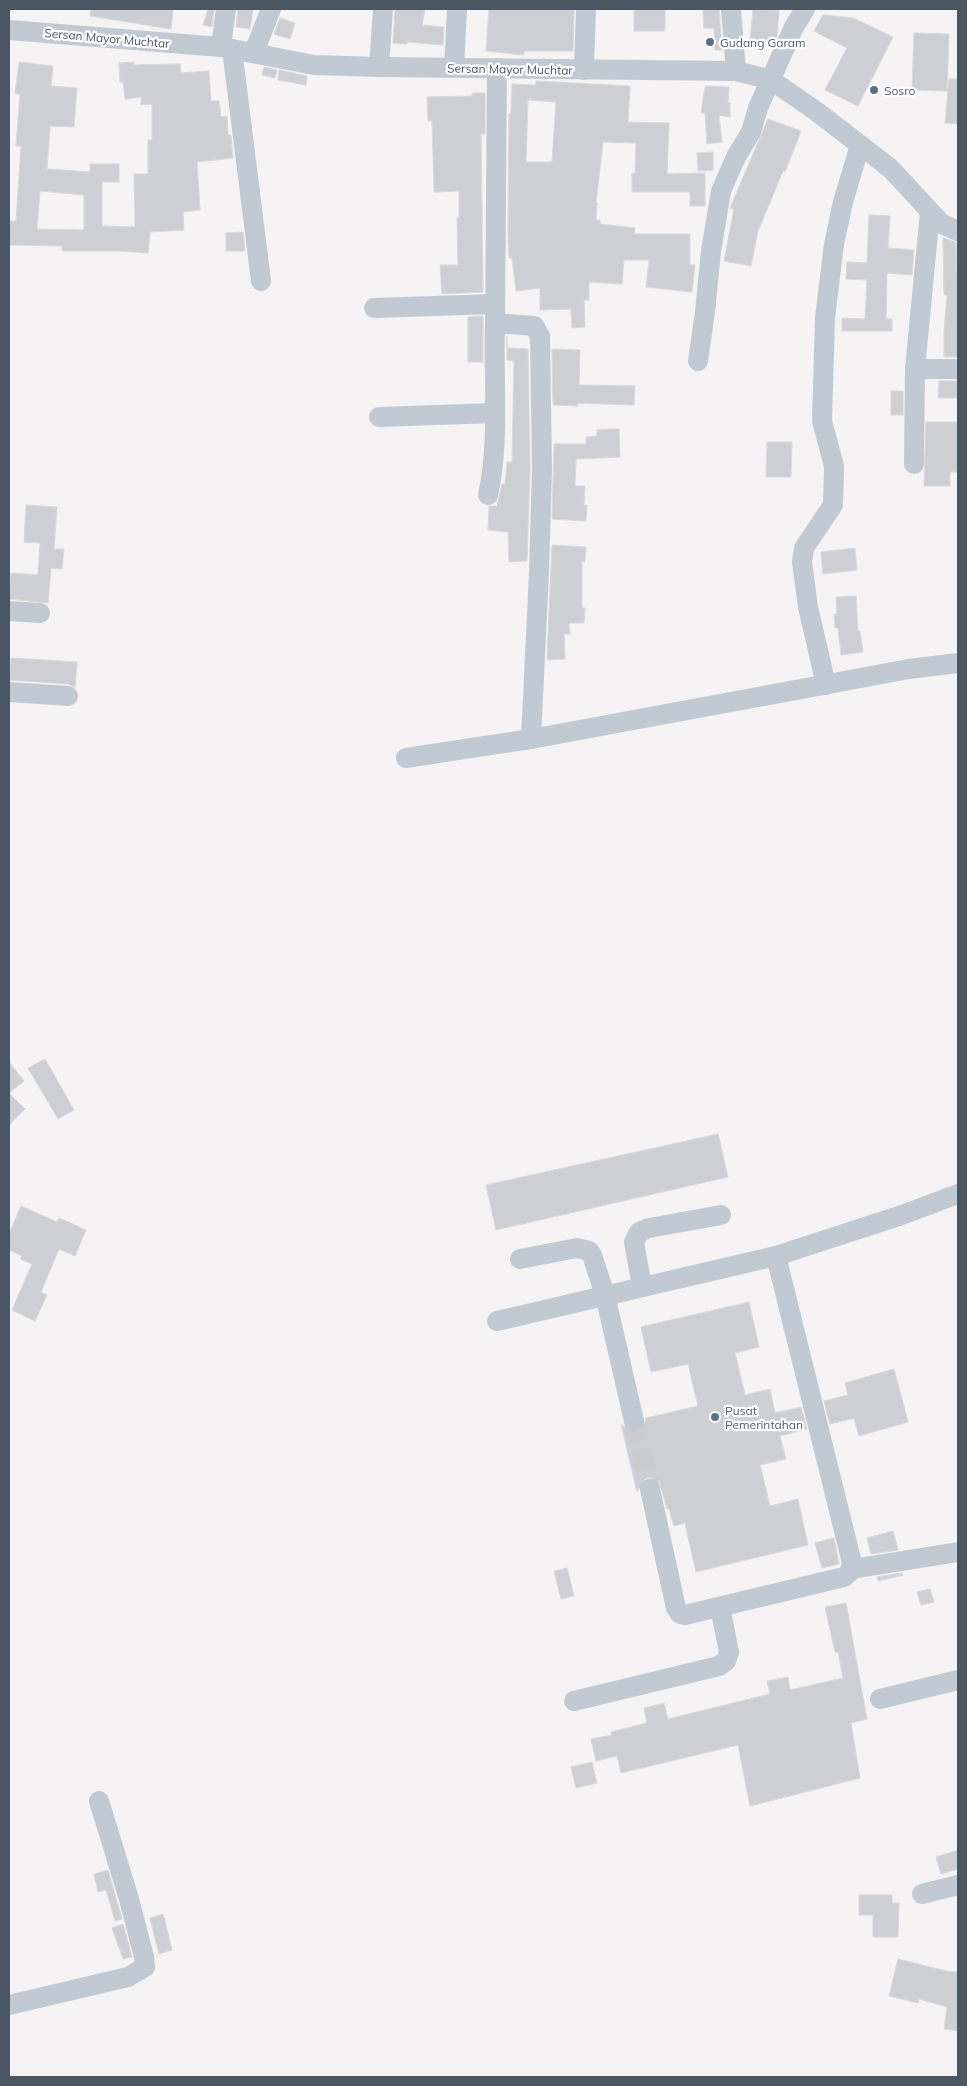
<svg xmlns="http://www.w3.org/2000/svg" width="967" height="2086" font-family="Mulish,sans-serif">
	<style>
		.building { fill: #cdcfd5; stroke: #d7d9de; fill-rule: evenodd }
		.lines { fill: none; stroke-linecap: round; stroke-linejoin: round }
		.minor-tunnel { stroke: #caccce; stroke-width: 20; stroke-dasharray: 20 10; stroke-linecap: butt }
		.minor { stroke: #c1cad2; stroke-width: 20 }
		.service-dot { fill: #5c6f8a; stroke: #fff; stroke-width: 2 }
		.labels { text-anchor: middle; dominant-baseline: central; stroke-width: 4.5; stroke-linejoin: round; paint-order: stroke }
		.street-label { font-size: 12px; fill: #4a5661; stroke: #fff }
		.service-label { font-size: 12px; fill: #4e5e75; stroke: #fff; text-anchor: start }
	</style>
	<rect width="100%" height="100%" fill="#f5f3f3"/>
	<g class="building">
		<path d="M 91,9 L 173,9 L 171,29 L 90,16 Z"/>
		<path d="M 208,9 L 214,9 L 212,27 L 203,25 Z"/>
		<path d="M 238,9 L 253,9 L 250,29 L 236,27 Z"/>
		<path d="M 395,9 L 425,9 L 422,25 L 444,27 L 443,45 L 407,42 L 407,44 L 393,43 Z"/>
		<path d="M 489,9 L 574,9 L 573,51 L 524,51 L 524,55 L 486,51 Z"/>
		<rect x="634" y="9" width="31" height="22"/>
		<path d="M 703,9 L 719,9 L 722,50 L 715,50 L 714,28 L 704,28 Z"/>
		<path d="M 753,9 L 779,11 L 777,36 L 774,43 L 750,41 Z"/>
		<path d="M 823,15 L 853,18 L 893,37 L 858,106 L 825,90 L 847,48 L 814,31 Z"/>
		<path d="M 280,18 L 295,23 L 290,39 L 274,34 Z"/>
		<path d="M 914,33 L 949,34 L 947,91 L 912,90 Z"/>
		<path d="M 19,62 L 53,66 L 51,86 L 77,88 L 74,127 L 50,126 L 47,169 L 90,172 L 90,164 L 119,164 L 119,182 L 102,182 L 102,226 L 135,227 L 134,174 L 148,174 L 148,140 L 152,140 L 152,104 L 141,105 L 141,97 L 125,99 L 123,82 L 120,82 L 119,63 L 134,62 L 134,65 L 180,64 L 181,73 L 209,71 L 211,101 L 219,101 L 221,117 L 227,116 L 228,135 L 231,135 L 233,158 L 197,162 L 200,210 L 183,212 L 184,230 L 150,232 L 148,253 L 119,251 L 62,251 L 62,246 L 9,245 L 9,221 L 16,221 L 21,146 L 16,146 L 20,94 L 15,94 ZM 40,191 L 84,195 L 84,230 L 37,229 Z"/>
		<path d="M 264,67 L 277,70 L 275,78 L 262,75 Z"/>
		<path d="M 279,70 L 307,76 L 306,85 L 278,80 Z"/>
		<path d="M 949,79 L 958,79 L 958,124 L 945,123 Z"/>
		<path d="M 536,81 L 630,86 L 628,122 L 669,123 L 667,174 L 705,173 L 705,206 L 690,206 L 690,192 L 632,192 L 632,173 L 635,173 L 636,143 L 603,142 L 596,203 L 597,203 L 596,220 L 600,220 L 600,224 L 635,228 L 634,234 L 690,234 L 690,265 L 695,265 L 692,292 L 646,287 L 649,260 L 624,260 L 622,284 L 589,282 L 589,300 L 584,300 L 585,327 L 572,328 L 571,309 L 540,310 L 540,288 L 516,291 L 512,258 L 509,258 L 508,234 L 509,114 L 511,114 L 512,84 L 536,85 ZM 528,100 L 556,102 L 552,162 L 526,162 Z"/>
		<path d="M 705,86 L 729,87 L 728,102 L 730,103 L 730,117 L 719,115 L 722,142 L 707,144 L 705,113 L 701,113 Z"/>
		<path d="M 472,93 L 485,93 L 485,134 L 481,134 L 483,292 L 442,294 L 440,265 L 458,265 L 457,218 L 459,218 L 459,191 L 434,192 L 432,121 L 428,121 L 427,97 L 472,96 Z"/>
		<path d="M 768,119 L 801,131 L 785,172 L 783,171 L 758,231 L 751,266 L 724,261 L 734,209 L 730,208 Z"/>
		<path d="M 713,152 L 713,170 L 698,171 L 697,153 Z"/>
		<path d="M 869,215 L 890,216 L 888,248 L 914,250 L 912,275 L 887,273 L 886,319 L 892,319 L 892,331 L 842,331 L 842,318 L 865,319 L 867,280 L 846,279 L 847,262 L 867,263 Z"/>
		<path d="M 243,232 L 245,251 L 226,251 L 226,233 Z"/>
		<path d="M 943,238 L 956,242 L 957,272 L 958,272 L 958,357 L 944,357 L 944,332 L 947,295 L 944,295 Z"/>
		<path d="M 483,316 L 483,362 L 468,362 L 468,317 Z"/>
		<path d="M 507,336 L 507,348 L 528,349 L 530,469 L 527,561 L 509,562 L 508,532 L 488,530 L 489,506 L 497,506 L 502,484 L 505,484 L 507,462 L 512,462 L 514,361 L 507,360 Z"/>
		<path d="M 552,349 L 580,350 L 579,385 L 635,386 L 634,405 L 578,403 L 578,406 L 553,405 Z"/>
		<path d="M 939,381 L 958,381 L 958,398 L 938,398 Z"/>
		<rect x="891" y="391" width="12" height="24"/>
		<path d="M 926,422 L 958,422 L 958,472 L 950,472 L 950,486 L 924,486 Z"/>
		<path d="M 609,429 L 619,429 L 620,457 L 576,459 L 575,486 L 585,486 L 584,505 L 587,505 L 586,521 L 552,519 L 554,444 L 586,444 L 586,437 L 597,436 L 597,430 Z"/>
		<path d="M 767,442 L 792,442 L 791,477 L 766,477 Z"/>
		<path d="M 26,505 L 57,507 L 54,549 L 64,549 L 62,569 L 51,568 L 48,603 L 9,599 L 11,573 L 38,575 L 40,543 L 24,542 Z"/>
		<path d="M 552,545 L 586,547 L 585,562 L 582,561 L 582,608 L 585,608 L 584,623 L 569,623 L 570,634 L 564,634 L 565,659 L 547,660 Z"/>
		<path d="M 855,548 L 857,570 L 823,574 L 821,552 Z"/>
		<path d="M 856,596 L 858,631 L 860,631 L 863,652 L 841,655 L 838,628 L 835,628 L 834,614 L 837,614 L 836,597 Z"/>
		<path d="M 11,658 L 77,662 L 75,687 L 69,684 L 10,680 Z"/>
		<path d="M 45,1059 L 74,1110 L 58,1119 L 28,1068 Z"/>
		<path d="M 9,1062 L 24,1081 L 9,1093 L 25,1109 L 9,1125 Z"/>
		<path d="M 718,1134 L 728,1177 L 496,1230 L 486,1185 Z"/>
		<path d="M 21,1206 L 57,1222 L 59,1218 L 86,1230 L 75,1256 L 59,1249 L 41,1292 L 47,1295 L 35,1321 L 12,1310 L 32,1264 L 20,1259 L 22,1256 L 9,1250 L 9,1234 Z"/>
		<path d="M 749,1302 L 759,1347 L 735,1353 L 745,1395 L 770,1389 L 775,1413 L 801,1407 L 807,1429 L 780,1436 L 786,1459 L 760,1465 L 770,1506 L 798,1499 L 808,1545 L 696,1572 L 685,1523 L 674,1526 L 669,1509 L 667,1509 L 659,1481 L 653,1478 L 647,1478 L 642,1481 L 637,1492 L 621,1424 L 630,1432 L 636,1433 L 642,1429 L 645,1424 L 646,1418 L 698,1406 L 688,1364 L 651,1372 L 641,1327 Z"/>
		<path d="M 894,1369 L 908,1422 L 859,1436 L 854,1418 L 830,1424 L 824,1401 L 848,1395 L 845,1383 Z"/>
		<path d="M 893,1531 L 898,1550 L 871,1554 L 867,1538 Z"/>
		<path d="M 834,1538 L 839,1564 L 822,1568 L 815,1543 Z"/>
		<path d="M 567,1568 L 574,1596 L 561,1599 L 554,1571 Z"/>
		<path d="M 902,1573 L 903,1575 L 878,1581 L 877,1577 Z"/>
		<path d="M 930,1589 L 934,1602 L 921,1605 L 917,1592 Z"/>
		<path d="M 846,1603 L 867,1719 L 851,1723 L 860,1778 L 750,1806 L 738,1745 L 621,1773 L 617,1756 L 596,1761 L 591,1739 L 612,1735 L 611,1732 L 647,1723 L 644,1708 L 664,1703 L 668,1719 L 770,1694 L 767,1681 L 788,1677 L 790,1690 L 843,1678 L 838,1652 L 835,1652 L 825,1607 Z"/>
		<path d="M 592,1762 L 597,1783 L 576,1788 L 571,1767 Z"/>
		<path d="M 958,1850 L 958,1869 L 941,1874 L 936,1857 Z"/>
		<path d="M 108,1870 L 122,1919 L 115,1921 L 106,1890 L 98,1892 L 94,1874 Z"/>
		<path d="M 859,1895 L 892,1895 L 892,1903 L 899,1903 L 898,1937 L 873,1937 L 873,1915 L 859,1915 Z"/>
		<path d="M 163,1914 L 172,1950 L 159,1954 L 150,1918 Z"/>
		<path d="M 123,1924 L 132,1957 L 123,1959 L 112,1928 Z"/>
		<path d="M 898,1959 L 946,1971 L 958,1972 L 958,2031 L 944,2029 L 947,2007 L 919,1999 L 918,2003 L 889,1996 Z"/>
	</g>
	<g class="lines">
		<path class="minor-tunnel" d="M 634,1421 L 650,1489"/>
		<g class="minor">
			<path d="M 731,9 L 736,71"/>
			<path d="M 9,30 L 221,47 L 314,65 L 379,67 L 736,71 L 771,80 L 816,111 L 890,168 L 942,224 L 958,231"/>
			<path d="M 221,47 L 226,9"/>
			<path d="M 232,49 L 261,281"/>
			<path d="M 254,52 L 271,9"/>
			<path d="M 379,67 L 383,9"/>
			<path d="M 454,68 L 457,9"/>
			<path d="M 497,68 L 495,323 L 534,326 L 540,336 L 542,469 L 539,573 L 531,739"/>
			<path d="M 584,70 L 586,9"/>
			<path d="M 374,308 L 495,304"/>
			<path d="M 698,361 L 705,312 L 711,251 L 721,191 L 736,157 L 751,132 L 758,108 L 794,27 L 805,9"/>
			<path d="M 915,369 L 958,369"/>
			<path d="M 379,417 L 494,413"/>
			<path d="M 914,464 L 915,369 L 930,212"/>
			<path d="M 488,495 C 500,441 493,379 495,323"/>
			<path d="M 9,611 L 40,613"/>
			<path d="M 826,685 L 808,607 L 802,562 L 804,548 L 833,505 L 834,466 L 822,421 L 825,318 L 834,244 L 843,202 L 860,145"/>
			<path d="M 9,692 L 68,696"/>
			<path d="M 406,758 L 531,739 L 909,669 L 958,663"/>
			<path d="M 520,1259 L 577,1248 L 589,1251 L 592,1255 L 605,1295 L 634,1421"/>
			<path d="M 642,1286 L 634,1242 L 639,1232 L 649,1228 L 721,1215"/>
			<path d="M 497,1321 L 776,1256 L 899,1216 L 958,1194"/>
			<path d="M 650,1489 L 676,1608 L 680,1614 L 685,1615 L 844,1577 L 849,1573 L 852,1563 L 776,1256"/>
			<path d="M 852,1569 L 958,1552"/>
			<path d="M 880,1699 L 958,1680"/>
			<path d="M 574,1701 L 719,1666 L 726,1661 L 729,1652 L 720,1607"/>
			<path d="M 922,1894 L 958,1885"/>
			<path d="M 9,2005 L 128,1977 L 145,1967 L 144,1957 L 129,1899 L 99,1801"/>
		</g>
	</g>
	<g class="service-dot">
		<circle cx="710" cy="42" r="5"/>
		<circle cx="874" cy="90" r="5"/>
		<circle cx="715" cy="1417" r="5"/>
	</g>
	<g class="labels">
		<g class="street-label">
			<text transform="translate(107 38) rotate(5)">Sersan Mayor Muchtar</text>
			<text transform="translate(510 69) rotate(1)">Sersan Mayor Muchtar</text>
		</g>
		<g class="service-label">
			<text x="720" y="42">Gudang Garam</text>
			<text x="884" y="90">Sosro</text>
			<text x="725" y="1410">Pusat<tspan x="725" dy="14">Pemerintahan</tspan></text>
		</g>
	</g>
	<rect width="967" height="2086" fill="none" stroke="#4a5661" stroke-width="20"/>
</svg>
